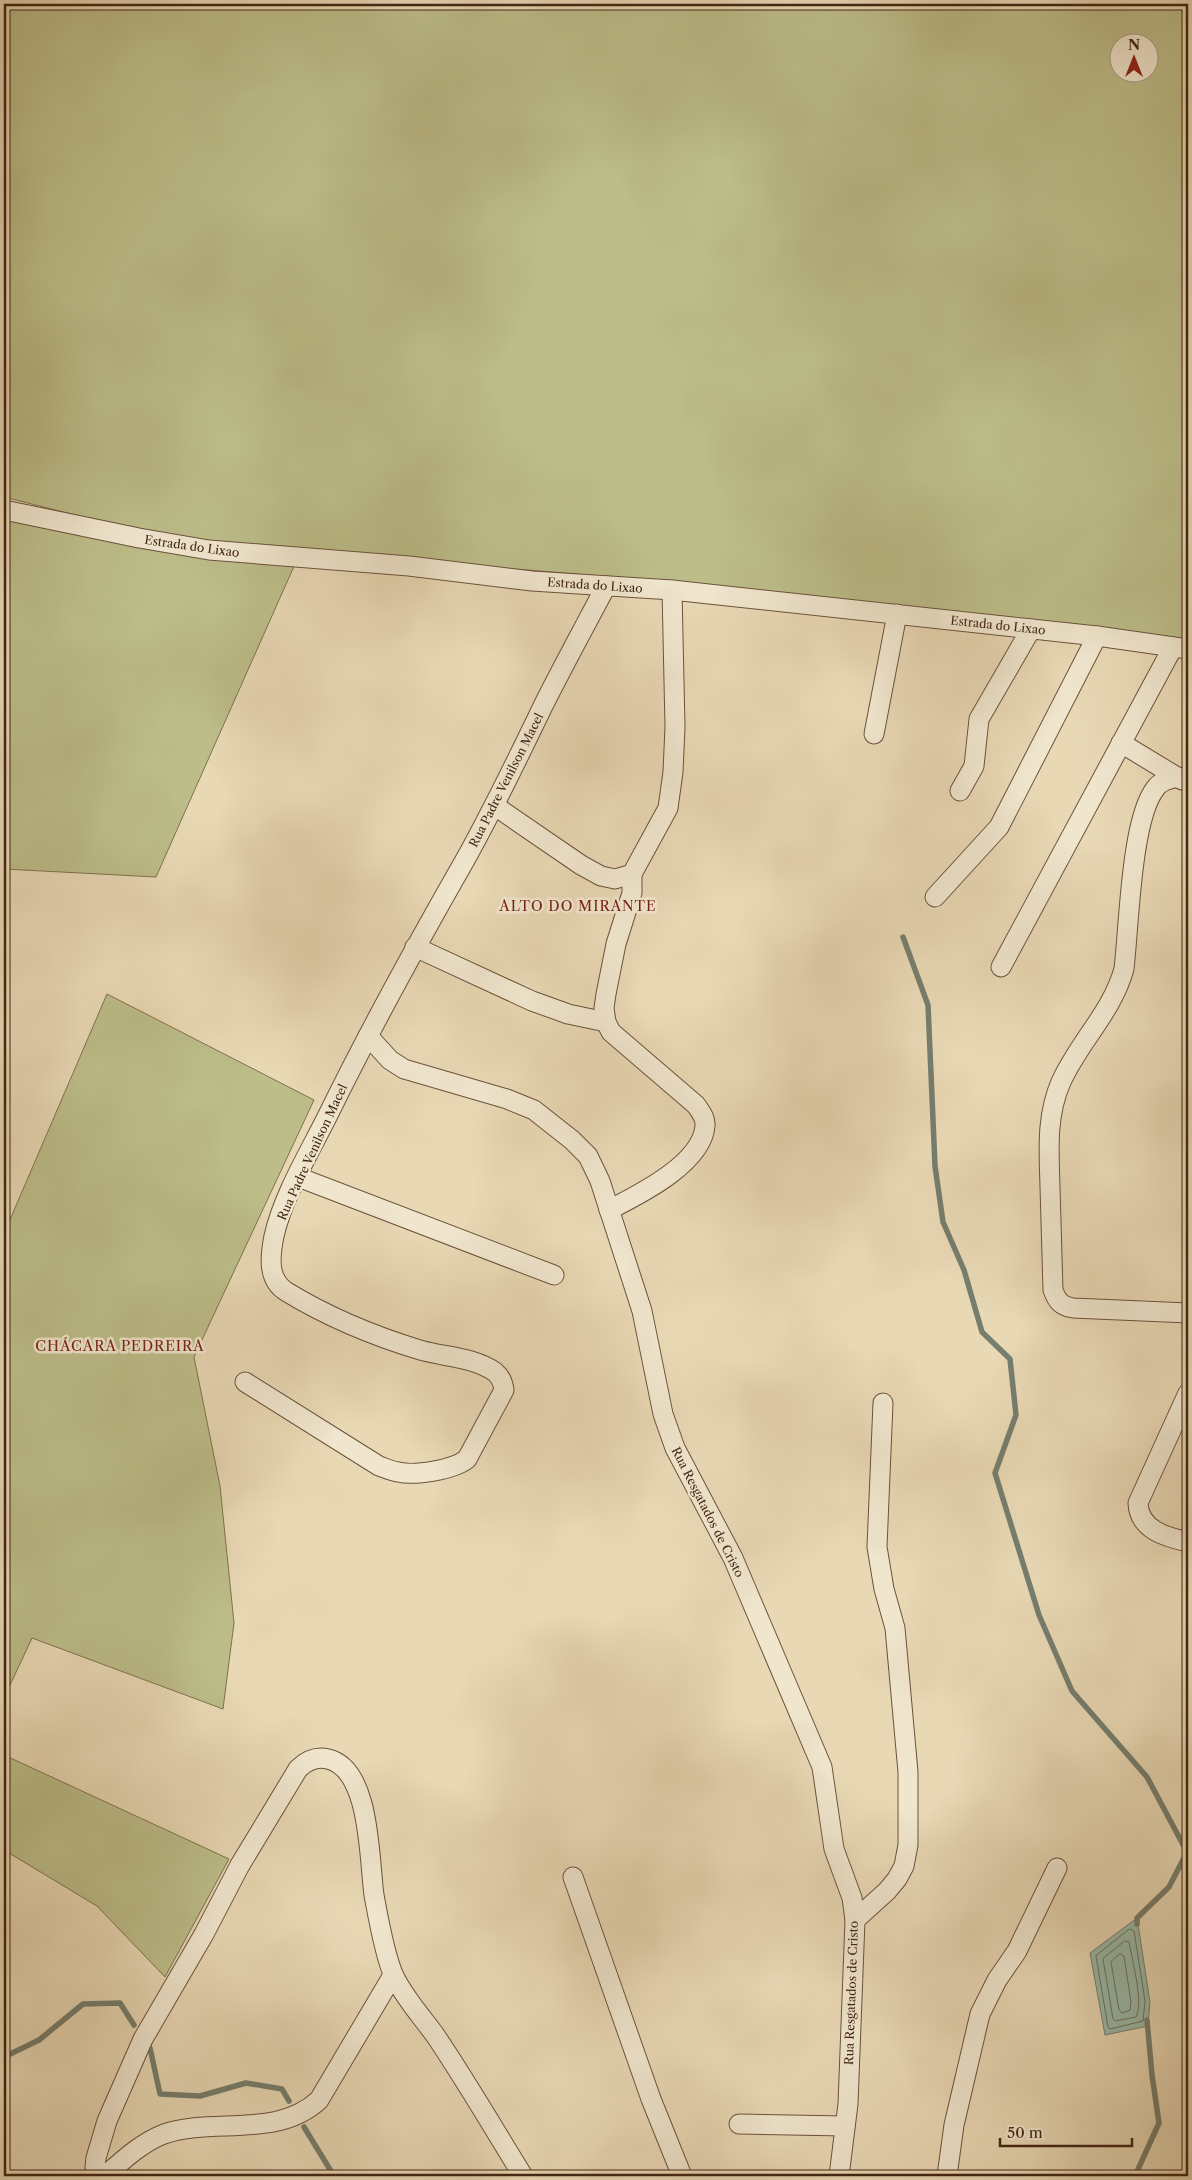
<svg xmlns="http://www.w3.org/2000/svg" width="1192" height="2180" font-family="'Libre Caslon Text',serif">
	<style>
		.green { fill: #bcbd89; stroke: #7f714e; fill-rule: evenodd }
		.water { fill: #98baaa; stroke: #767e6e }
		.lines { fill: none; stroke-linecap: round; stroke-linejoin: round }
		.shore { stroke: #6d705e; stroke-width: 1 }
		.stream { stroke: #767e6e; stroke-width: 5.5 }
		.minor-casing { stroke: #6c523b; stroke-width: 21 }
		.minor { stroke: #f0e6ce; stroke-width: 19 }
		.labels { text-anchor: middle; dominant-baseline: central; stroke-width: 5; stroke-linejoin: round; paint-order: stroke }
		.street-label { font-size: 12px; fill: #422513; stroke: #f0e6ce }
		.neighbourhood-label { font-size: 14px; letter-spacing: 1px; fill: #7a1f14; stroke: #f0e6ce }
	</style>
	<rect width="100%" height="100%" fill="#e8d8b4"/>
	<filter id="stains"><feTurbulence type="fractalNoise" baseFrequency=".004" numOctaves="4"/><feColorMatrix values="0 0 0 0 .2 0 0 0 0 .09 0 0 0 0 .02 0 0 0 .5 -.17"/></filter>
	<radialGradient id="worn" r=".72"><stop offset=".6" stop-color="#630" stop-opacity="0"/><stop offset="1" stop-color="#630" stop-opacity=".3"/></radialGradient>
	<g class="green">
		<path d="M 4,4 L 1188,4 L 1188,641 L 1062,625 L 602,576 L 217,545 L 99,521 L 4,497 ZM 1120,42 L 1150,42 L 1150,72 L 1120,72 Z"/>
		<path d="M 4,518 L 295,564 L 156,877 L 4,869 Z"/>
		<path d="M 107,994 L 314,1100 L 194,1357 L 220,1486 L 234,1623 L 223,1709 L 32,1638 L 4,1698 L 4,1225 L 9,1222 Z"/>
		<path d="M 4,1755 L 229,1859 L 165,1977 L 97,1906 L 4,1850 Z"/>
	</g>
	<path class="water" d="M 1137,1918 L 1150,2002 L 1148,2026 L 1105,2035 L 1090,1953 Z"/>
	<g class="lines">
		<g class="shore">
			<path d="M 1130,1929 L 1134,1931 L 1145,2001 L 1143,2021 L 1110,2029 L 1108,2027 L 1096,1956 Z"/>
			<path d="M 1125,1941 L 1129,1942 C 1132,1960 1144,2003 1136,2017 L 1115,2021 L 1113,2019 L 1103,1959 Z"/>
			<path d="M 1120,1954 L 1124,1956 L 1131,2002 L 1130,2010 L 1122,2013 L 1119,2010 L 1111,1962 Z"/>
		</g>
		<g class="stream">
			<path d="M 903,937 L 928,1005 L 935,1166 L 943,1222 L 964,1270 L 982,1332 L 1010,1359 L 1016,1415 L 995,1473 L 1039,1615 L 1072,1691 L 1147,1777 L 1187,1852 L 1169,1887 L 1137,1918 L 1137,1924"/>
			<path d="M 150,2048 L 160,2094 L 200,2096 L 246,2083 L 282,2089 L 289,2101"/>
			<path d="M 4,2057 L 39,2040 L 83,2004 L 120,2003 L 134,2025"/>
			<path d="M 304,2127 L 334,2176"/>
			<path d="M 1135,2176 L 1159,2123 L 1152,2075 L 1147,2020"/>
		</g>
		<g class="minor-casing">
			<g id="minor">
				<path d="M 4,510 L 139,538 L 209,550 L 409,566 L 532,581 L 672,590 L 1097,636 L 1188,649"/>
				<path d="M 874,734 L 897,614"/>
				<path d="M 1121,743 L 1182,780"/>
				<path d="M 1178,777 C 1169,779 1160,781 1155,789 C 1131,820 1129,927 1124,969 C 1112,1012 1079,1042 1061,1082 C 1046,1116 1049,1151 1050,1187 C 1051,1222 1052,1256 1053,1290 C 1057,1301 1061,1306 1073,1308 L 1188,1313"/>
				<path d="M 960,791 L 974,766 L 979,719 L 1031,629"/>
				<path d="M 495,806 L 581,865 L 601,876 L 615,879 L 632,874 L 668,808 L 673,772 L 675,727 L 672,590"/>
				<path d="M 935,897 L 999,827 L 1097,636"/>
				<path d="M 415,947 L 532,1001 L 568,1014 L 606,1022"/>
				<path d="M 1001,967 L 1173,647"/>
				<path d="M 368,1036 L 390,1060 L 404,1069 L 507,1099 L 534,1110 L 572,1140 L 588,1156 L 600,1181 L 642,1311 L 663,1414 L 675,1448 L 733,1558 L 822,1767 L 834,1849 L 852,1898 L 855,1920 L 848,2104 L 839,2176"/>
				<path d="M 298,1177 L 554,1275"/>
				<path d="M 609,1210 C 638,1195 702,1164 705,1126 C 706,1118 700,1111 696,1105 L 611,1032 L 606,1022 L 604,1008 L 606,994 L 616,944 L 632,893 L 632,874"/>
				<path d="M 245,1382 L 379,1466 C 385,1468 391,1471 398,1472 C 415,1476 453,1470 467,1459 L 504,1390 C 503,1382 501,1377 495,1372 C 474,1357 444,1357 420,1350 C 374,1336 328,1317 287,1292 C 267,1280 270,1256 274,1236 C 283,1196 309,1153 327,1117 C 370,1029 417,944 465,860 C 493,810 518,758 543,706 C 563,666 585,626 606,586"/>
				<path d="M 1188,1393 L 1138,1503 C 1139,1530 1166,1537 1188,1542"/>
				<path d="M 573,1877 L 651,2099 L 682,2176"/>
				<path d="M 855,1920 L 887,1891 L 897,1879 L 904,1866 L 908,1845 L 908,1772 L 895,1628 L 884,1589 L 877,1547 L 883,1403"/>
				<path d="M 739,2124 L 845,2126"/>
				<path d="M 98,2176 L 95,2167 L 96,2158 L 107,2121 L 143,2039 L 204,1934 L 240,1865 L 298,1769 C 306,1761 316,1756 328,1759 C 371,1769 369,1860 374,1895 C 378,1917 385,1957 394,1976 C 404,1997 421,2016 435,2035 C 466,2081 494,2129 523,2176"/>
				<path d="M 105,2176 C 123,2160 141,2143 164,2134 C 213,2117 277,2139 319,2100 L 393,1975"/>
				<path d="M 947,2176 L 954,2125 L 980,2014 L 997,1980 L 1017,1951 L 1057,1868"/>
			</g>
		</g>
		<use href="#minor" class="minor"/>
	</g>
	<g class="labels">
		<g class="street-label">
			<text transform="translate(192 546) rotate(8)">Estrada do Lixao</text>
			<text transform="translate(595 585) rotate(4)">Estrada do Lixao</text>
			<text transform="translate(998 625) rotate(6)">Estrada do Lixao</text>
			<text transform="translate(506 780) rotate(-63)">Rua Padre Venilson Macel</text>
			<text transform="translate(312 1152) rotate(-65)">Rua Padre Venilson Macel</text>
			<text transform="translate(708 1512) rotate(63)">Rua Resgatados de Cristo</text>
			<text transform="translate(851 1993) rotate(-88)">Rua Resgatados de Cristo</text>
		</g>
		<g class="neighbourhood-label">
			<text x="578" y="906">ALTO DO MIRANTE</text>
			<text x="120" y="1346">CHÁCARA PEDREIRA</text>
		</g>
	</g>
	<rect width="1192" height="2180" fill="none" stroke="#e8d8b4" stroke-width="20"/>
	<rect x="5" y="5" width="1182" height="2170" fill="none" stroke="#422513" stroke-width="2.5"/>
	<rect x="10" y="10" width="1172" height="2160" fill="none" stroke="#422513"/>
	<g transform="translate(1134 58)"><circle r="24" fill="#f0e6ce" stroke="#aa9983"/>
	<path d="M0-4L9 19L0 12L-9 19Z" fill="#8f2418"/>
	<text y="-8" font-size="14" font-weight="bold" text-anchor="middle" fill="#422513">N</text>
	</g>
	<path d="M1000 2138v8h132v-8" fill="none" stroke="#422513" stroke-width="2.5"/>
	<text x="1007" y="2138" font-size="15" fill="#422513" stroke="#f0e6ce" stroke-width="4" paint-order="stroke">50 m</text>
	<rect width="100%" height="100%" filter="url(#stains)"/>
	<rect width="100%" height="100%" fill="url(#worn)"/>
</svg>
